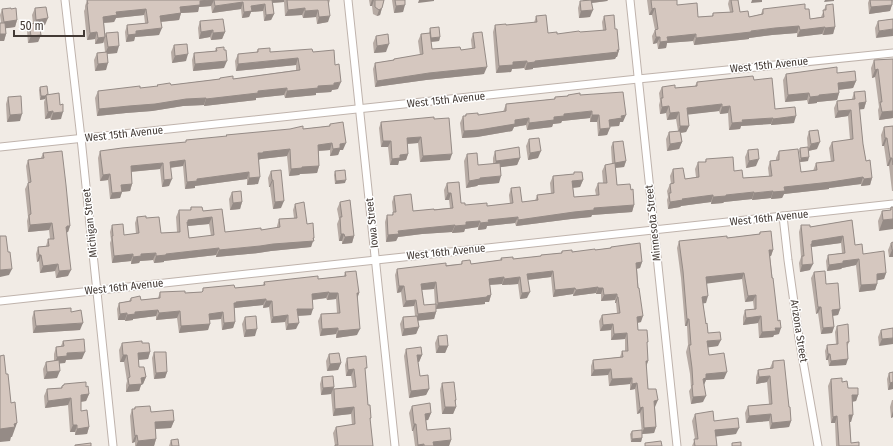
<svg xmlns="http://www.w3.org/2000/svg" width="893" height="446" font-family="'Fira Sans Condensed',sans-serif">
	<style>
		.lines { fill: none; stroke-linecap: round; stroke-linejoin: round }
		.minor-casing { stroke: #bfb3ac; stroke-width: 9 }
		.minor { stroke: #fff; stroke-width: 7 }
		.wall { fill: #b7aba4; fill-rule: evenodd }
		.shaded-wall { fill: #958b86 }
		.building { fill: #d5c7bf; stroke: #958b86; fill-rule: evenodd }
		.labels { text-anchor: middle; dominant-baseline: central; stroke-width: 3; stroke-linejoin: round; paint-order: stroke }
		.street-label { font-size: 11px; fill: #433a35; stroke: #fff }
	</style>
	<rect width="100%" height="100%" fill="#f1ebe5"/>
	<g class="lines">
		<g class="minor-casing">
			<g id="minor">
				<path d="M 65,0 L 81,138 L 113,446"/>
				<path d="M 348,0 L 395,446"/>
				<path d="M 630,0 L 677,446"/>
				<path d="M 0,147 L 638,79 L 893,53"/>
				<path d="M 783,216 L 788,260 L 799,338 L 818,446"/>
				<path d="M 0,301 L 376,260 L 893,204"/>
			</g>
		</g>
		<use href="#minor" class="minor"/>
	</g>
	<g class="wall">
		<path d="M 87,0 L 330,0 L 329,3 L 328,22 L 317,24 L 316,17 L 303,18 L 302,15 L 285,16 L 284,2 L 273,3 L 274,14 L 271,20 L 264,21 L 263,11 L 251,12 L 249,17 L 242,18 L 241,9 L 212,13 L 211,6 L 199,7 L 198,12 L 181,13 L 179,20 L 161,22 L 159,35 L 135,37 L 134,41 L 126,42 L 125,32 L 127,25 L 145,23 L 144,15 L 116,18 L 114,22 L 104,23 L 105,35 L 106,33 L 117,53 L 107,54 L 106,70 L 95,71 L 94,60 L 97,53 L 105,52 L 104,42 L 103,43 L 95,44 L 95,39 L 87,40 L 84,11 L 85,9 L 85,6 Z"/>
		<path d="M 369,0 L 384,0 L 380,15 L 377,16 L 373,14 L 372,6 L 370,6 Z"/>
		<path d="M 392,0 L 405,0 L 403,12 L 394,13 Z"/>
		<path d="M 583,0 L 608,0 L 607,1 L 592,3 L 590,17 L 579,18 L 578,8 L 580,1 L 583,1 Z"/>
		<path d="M 647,0 L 677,0 L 677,5 L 698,17 L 712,16 L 713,13 L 730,12 L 728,4 L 729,0 L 738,0 L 740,12 L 749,17 L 761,14 L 763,9 L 805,9 L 810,19 L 821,17 L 826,5 L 835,27 L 833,34 L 823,35 L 822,34 L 797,37 L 797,33 L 772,35 L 749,38 L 749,39 L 694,45 L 693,41 L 667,43 L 666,48 L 658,49 L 657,43 L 653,44 L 652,36 L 655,30 L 652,15 L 649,15 Z"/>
		<path d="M 869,0 L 893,0 L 890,11 L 869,14 L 868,3 Z"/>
		<path d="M 35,8 L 45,25 L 40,26 L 41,35 L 38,42 L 28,43 L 27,31 L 29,24 L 33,23 L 32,15 Z"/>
		<path d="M 2,9 L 11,9 L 17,20 L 15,27 L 6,28 L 6,34 L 4,41 L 0,41 L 0,23 L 1,23 L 0,15 Z"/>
		<path d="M 536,16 L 548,33 L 557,34 L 603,31 L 602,22 L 604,16 L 615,29 L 619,50 L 617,57 L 616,57 L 615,59 L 533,68 L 533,69 L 525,70 L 524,68 L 512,69 L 511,72 L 496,73 L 493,32 L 495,25 L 506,25 L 534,23 Z"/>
		<path d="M 893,19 L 876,38 L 875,28 L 878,21 Z"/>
		<path d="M 200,21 L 225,32 L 222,39 L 211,40 L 210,37 L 199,39 L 198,28 Z"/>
		<path d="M 430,28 L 440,37 L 439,41 L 431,42 L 432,49 L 461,50 L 472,49 L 471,40 L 473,33 L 484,74 L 426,80 L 375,87 L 373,69 L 375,63 L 393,60 L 394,59 L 420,55 L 418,41 L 421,34 L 429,33 Z"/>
		<path d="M 376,36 L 386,52 L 374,53 L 373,43 Z"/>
		<path d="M 174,45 L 186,61 L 172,63 L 171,52 Z"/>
		<path d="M 216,48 L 224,68 L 193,71 L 192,60 L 194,53 L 215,51 Z"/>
		<path d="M 258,49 L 270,52 L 313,52 L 338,89 L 332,90 L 331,92 L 316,93 L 316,95 L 285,98 L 284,95 L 256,98 L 256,100 L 204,106 L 204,105 L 183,106 L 152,111 L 126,113 L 97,116 L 95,98 L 98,91 L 157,87 L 157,85 L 171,85 L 219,79 L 220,78 L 233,79 L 296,70 L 296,65 L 236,71 L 235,61 L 238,54 L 256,53 Z"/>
		<path d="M 893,59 L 893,118 L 879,120 L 878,110 L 879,107 L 875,77 L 872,78 L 871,68 L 874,60 Z"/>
		<path d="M 837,73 L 856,81 L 853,88 L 839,90 L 839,93 L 837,100 L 817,102 L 817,103 L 808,104 L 807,100 L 785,102 L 783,80 L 786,74 Z"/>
		<path d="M 754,80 L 775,109 L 794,123 L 771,125 L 771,124 L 741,126 L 740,129 L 729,130 L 728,113 L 720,114 L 719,111 L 688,114 L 689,126 L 686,132 L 681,133 L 682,142 L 679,149 L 667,151 L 666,139 L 669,132 L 678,131 L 676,119 L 667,120 L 666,113 L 660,114 L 659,105 L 660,101 L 659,93 L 662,87 L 675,88 L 695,86 L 697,82 Z"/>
		<path d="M 40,87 L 48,94 L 61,119 L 51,120 L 50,118 L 45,119 L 44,102 L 45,99 L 40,100 L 39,90 Z"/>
		<path d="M 854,92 L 866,102 L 864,109 L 859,109 L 863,144 L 866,161 L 872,178 L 870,185 L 861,186 L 861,184 L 829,188 L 829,189 L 784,194 L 782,198 L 771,199 L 771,198 L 752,200 L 752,199 L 724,202 L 723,203 L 711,204 L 711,202 L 681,206 L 680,207 L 668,209 L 667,200 L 668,197 L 667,191 L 670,184 L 671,184 L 670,176 L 673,169 L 685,179 L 696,177 L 695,169 L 698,162 L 705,162 L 706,159 L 734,171 L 743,178 L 769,176 L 768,168 L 770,161 L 776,160 L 776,158 L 779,151 L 801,172 L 813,171 L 816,163 L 831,162 L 829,148 L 832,142 L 850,140 L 848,116 L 835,118 L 834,108 L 837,101 L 852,99 Z"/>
		<path d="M 568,95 L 580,95 L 623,122 L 620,122 L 619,126 L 610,126 L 607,135 L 598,136 L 597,122 L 590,122 L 590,118 L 562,121 L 561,123 L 553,124 L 552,127 L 527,130 L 526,125 L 514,127 L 512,131 L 477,137 L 462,138 L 460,123 L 463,116 L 465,116 L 466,114 L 478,115 L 503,112 L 506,104 L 554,99 L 555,97 L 567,96 Z"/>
		<path d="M 8,97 L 20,121 L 7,122 L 6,104 Z"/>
		<path d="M 434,119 L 450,160 L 420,162 L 418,143 L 407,144 L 408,154 L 406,160 L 399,161 L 398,165 L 390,165 L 388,147 L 381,147 L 379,128 L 381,122 Z"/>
		<path d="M 330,124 L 343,150 L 340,150 L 338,155 L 330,156 L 330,150 L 319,151 L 319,166 L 317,173 L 300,174 L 299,175 L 289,176 L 287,156 L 261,159 L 259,160 L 258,184 L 247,185 L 247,179 L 195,186 L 195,188 L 185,189 L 183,166 L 170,168 L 169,186 L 162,187 L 160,169 L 131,172 L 132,184 L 130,191 L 122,192 L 120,198 L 110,199 L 108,180 L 100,181 L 98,158 L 100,151 L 186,142 L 186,140 L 226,137 L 226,135 L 303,129 L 329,126 Z"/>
		<path d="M 893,126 L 893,191 L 892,191 L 889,166 L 887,166 L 884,146 L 882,146 L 881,135 L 884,127 Z"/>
		<path d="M 809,131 L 817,149 L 808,151 L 807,138 Z"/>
		<path d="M 529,139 L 538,158 L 528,160 L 526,146 Z"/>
		<path d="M 613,142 L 626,161 L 624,167 L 615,168 L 617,185 L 631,190 L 634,205 L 632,212 L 592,215 L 591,217 L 571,219 L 516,226 L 515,223 L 487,226 L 486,229 L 478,230 L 478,227 L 465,229 L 464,232 L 452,233 L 452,232 L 422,234 L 398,237 L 396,241 L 386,242 L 385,222 L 387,215 L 392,215 L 393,213 L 392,202 L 394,196 L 413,211 L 450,208 L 449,200 L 445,200 L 444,190 L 447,183 L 461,203 L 465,205 L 487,206 L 510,204 L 509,195 L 511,188 L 522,202 L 535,201 L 537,195 L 551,194 L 550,183 L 553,176 L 574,174 L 574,172 L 583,180 L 580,187 L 573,188 L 574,197 L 596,195 L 595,190 L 598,183 L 603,183 L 602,171 L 605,165 L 612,164 L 611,147 Z"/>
		<path d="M 800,148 L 808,161 L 800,162 L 799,151 Z"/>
		<path d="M 748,150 L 756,166 L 746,168 L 745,157 Z"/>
		<path d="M 495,151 L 520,158 L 517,165 L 500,167 L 499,183 L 478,185 L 477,186 L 466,188 L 464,161 L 467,154 L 478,165 L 493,164 L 493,158 Z"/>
		<path d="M 43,153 L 70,226 L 68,232 L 66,232 L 68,276 L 56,278 L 55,271 L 40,273 L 39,261 L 37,262 L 36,254 L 38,247 L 46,246 L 48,239 L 50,239 L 49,230 L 28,232 L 27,221 L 28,217 L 25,189 L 28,183 L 26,166 L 28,160 L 41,158 Z"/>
		<path d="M 271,171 L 281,208 L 273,209 L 270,187 L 269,187 L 268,178 Z"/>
		<path d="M 335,171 L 345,183 L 335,184 L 334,175 Z"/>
		<path d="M 232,192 L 242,202 L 240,209 L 230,210 L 229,199 Z"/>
		<path d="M 340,202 L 354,236 L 352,243 L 342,244 L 342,241 L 339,241 L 337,224 L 339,219 L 337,209 Z"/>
		<path d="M 295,204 L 314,238 L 311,247 L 271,251 L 258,253 L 216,257 L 216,255 L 164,261 L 164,262 L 154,263 L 153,260 L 140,261 L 139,263 L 131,264 L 131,261 L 112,263 L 110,243 L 111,240 L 110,232 L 112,225 L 124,235 L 136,234 L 135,223 L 137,217 L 146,218 L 161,233 L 177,232 L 176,217 L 179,210 L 190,210 L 191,207 L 203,211 L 222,209 L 225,232 L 261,230 L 277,228 L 277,226 L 279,219 L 294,218 L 293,210 ZM 209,224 L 211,236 L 189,238 L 188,226 Z"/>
		<path d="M 891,207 L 893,207 L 879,231 L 878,221 L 882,211 L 890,210 Z"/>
		<path d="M 852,220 L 855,245 L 863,254 L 886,273 L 884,279 L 877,280 L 877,284 L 875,290 L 859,292 L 856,265 L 842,268 L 841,269 L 827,271 L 826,261 L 828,255 L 842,253 L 841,243 L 811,247 L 810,270 L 800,272 L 799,263 L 801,257 L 799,232 L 801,225 L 810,227 Z"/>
		<path d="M 760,232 L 773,250 L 771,256 L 770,256 L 779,334 L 774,335 L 773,337 L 759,338 L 758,323 L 743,325 L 743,317 L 745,310 L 754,309 L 753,301 L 745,302 L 742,279 L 707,283 L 706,303 L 703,303 L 706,324 L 708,333 L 718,346 L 708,347 L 709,355 L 724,379 L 706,380 L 704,384 L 703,402 L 691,404 L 689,391 L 691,388 L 690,374 L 686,352 L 688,345 L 687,326 L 685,326 L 681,278 L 677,248 L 679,241 L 727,238 L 759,234 Z"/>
		<path d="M 891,243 L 893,257 L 889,257 L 888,250 Z"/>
		<path d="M 611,247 L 642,262 L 640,268 L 637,269 L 641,322 L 638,323 L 638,330 L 647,345 L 648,361 L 646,367 L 648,389 L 655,407 L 656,427 L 654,433 L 642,434 L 640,413 L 637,414 L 635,389 L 630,390 L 630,384 L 609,386 L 608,375 L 591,376 L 591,366 L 593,360 L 620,357 L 622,351 L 625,351 L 625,339 L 611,340 L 611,330 L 600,331 L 599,321 L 602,315 L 617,313 L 616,303 L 615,303 L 615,300 L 601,301 L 601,294 L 596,294 L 596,293 L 573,296 L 573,294 L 553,297 L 551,277 L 528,280 L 527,298 L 520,299 L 518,284 L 502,285 L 502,284 L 490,285 L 491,295 L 489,302 L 485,302 L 485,304 L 436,309 L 436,312 L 434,319 L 418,320 L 419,327 L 416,334 L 402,336 L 400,324 L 403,317 L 415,316 L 414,306 L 403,307 L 401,292 L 397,293 L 395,275 L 397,269 L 461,264 L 462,261 L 471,264 L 500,260 L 501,258 L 513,259 L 541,256 L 541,255 L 561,253 L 562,251 L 572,252 L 595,250 L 610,248 ZM 434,289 L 435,304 L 424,305 L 422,290 Z"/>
		<path d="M 345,272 L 359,293 L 357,299 L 357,335 L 336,338 L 336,334 L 320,336 L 318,321 L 321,314 L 337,313 L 336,299 L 327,300 L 326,298 L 313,300 L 311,315 L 298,316 L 296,329 L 286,330 L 285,322 L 271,323 L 269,307 L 263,308 L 263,305 L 234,308 L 235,322 L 233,328 L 222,330 L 221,319 L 210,320 L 208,330 L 179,333 L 177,318 L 156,320 L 156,316 L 133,319 L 133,320 L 125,321 L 125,320 L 118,320 L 117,309 L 119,303 L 129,301 L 131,298 L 141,300 L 158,298 L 160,292 L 185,293 L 202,292 L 203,288 L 235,288 L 263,285 L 264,282 L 318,279 L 344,276 Z"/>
		<path d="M 814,272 L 826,284 L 840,309 L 838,315 L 833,316 L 834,327 L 832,333 L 821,334 L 818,313 L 816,314 L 811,278 Z"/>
		<path d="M 34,311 L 71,312 L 80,330 L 33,333 L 32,318 Z"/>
		<path d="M 245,317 L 255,336 L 244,337 L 242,324 Z"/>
		<path d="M 837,326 L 849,342 L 847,347 L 846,365 L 829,366 L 828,360 L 826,360 L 825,351 L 827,345 L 836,344 L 835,332 Z"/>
		<path d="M 893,328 L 879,346 L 878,337 L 881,330 Z"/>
		<path d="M 438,336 L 448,346 L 445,353 L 436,353 L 435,343 Z"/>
		<path d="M 63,341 L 82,359 L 66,360 L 65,363 L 59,363 L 57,378 L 44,379 L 43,369 L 46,362 L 54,361 L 54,354 L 56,347 L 61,346 Z"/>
		<path d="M 122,343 L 142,343 L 150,352 L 148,359 L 139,360 L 139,367 L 146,377 L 143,384 L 141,385 L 139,391 L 126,392 L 126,385 L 127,381 L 124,362 L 120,362 L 119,350 Z"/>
		<path d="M 406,349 L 422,355 L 419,362 L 418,362 L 420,376 L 429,389 L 426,395 L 409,398 L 404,356 Z"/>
		<path d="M 154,352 L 167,372 L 165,378 L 154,379 L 152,358 Z"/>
		<path d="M 329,354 L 341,363 L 338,370 L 327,371 L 326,361 Z"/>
		<path d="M 347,358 L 365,374 L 368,405 L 371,418 L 370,420 L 373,446 L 335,446 L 333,433 L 336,427 L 352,425 L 351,414 L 333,416 L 331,394 L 321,395 L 320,384 L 322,377 L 334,387 L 334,389 L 353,387 L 351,376 L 346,376 L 345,365 Z"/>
		<path d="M 773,361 L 789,407 L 791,421 L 789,427 L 770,429 L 769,421 L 746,423 L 745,413 L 748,406 L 769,404 L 767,382 L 756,384 L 756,377 L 758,370 L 770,368 Z"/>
		<path d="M 893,372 L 893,389 L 888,390 L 887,379 L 889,373 Z"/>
		<path d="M 831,379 L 842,382 L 848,388 L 858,395 L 856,401 L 852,402 L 851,422 L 850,422 L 851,443 L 859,446 L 836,446 L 835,423 L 831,423 L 828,386 Z"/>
		<path d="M 442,383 L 455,403 L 456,407 L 453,414 L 442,414 L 440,390 Z"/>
		<path d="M 64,384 L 86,387 L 89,394 L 86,401 L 81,402 L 81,411 L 89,427 L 87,434 L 75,435 L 75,432 L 70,432 L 68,405 L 45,408 L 44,396 L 47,389 L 61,388 L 62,386 L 64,385 Z"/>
		<path d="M 892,400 L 893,400 L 893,422 L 893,417 L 891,418 L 890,407 Z"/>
		<path d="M 412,406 L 431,413 L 428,420 L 426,420 L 427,430 L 451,440 L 449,446 L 415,446 L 413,431 L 412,431 L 409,413 Z"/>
		<path d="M 135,407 L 151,412 L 174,421 L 171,428 L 155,429 L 156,439 L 154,446 L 135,446 L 135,442 L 132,443 L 130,416 L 132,409 L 134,409 Z"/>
		<path d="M 695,414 L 714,421 L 736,434 L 716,436 L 717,446 L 692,446 L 695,439 L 692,421 Z"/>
		<path d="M 632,431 L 642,438 L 641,442 L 631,442 L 630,434 Z"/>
		<path d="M 171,440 L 179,446 L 169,446 Z"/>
	</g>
	<g class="shaded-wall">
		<path d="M 209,0 L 214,0 L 211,6 L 199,7 L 198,12 L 181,13 L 179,20 L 158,22 L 160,16 L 180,7 L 200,1 Z"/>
		<path d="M 271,0 L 284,0 L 284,2 L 269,3 Z"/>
		<path d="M 372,0 L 374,0 L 372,6 L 370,6 Z"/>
		<path d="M 419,0 L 434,0 L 434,1 L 418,3 Z"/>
		<path d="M 585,0 L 608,0 L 607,1 L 583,4 Z"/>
		<path d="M 752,0 L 762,0 L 762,2 L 751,3 Z"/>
		<path d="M 825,0 L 834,0 L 834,1 L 824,2 Z"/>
		<path d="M 243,2 L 241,9 L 212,13 L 215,6 Z"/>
		<path d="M 265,4 L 263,11 L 251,12 L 249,17 L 242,18 L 244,12 L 251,6 Z"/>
		<path d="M 405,5 L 403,12 L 394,13 L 396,6 Z"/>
		<path d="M 892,5 L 890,11 L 869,14 L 871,7 Z"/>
		<path d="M 305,8 L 302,15 L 285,16 L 288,10 Z"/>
		<path d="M 382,8 L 380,15 L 377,16 L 379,10 Z"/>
		<path d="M 655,8 L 652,15 L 649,15 L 652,9 Z"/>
		<path d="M 146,9 L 144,15 L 116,18 L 114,22 L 101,23 L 103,17 L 116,12 Z"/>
		<path d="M 318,10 L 316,17 L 303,18 L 305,11 Z"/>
		<path d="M 593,10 L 590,17 L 579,18 L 581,11 Z"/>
		<path d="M 274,14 L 271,20 L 264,21 L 266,15 Z"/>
		<path d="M 330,16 L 328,22 L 317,24 L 319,17 Z"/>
		<path d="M 48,18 L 45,25 L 34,27 L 36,20 Z"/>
		<path d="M 17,20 L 15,27 L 1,29 L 4,22 Z"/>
		<path d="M 799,26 L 797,33 L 772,35 L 749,38 L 749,39 L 694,45 L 696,38 L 775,28 Z"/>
		<path d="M 825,27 L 822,34 L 797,37 L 800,30 Z"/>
		<path d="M 835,27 L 833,34 L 823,35 L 825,28 Z"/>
		<path d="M 162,28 L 159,35 L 135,37 L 134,41 L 126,42 L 128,35 L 136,31 Z"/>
		<path d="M 893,29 L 893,36 L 876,38 L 879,31 Z"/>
		<path d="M 213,30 L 210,37 L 199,39 L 201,32 Z"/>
		<path d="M 97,32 L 95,39 L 87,40 L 90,33 Z"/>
		<path d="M 225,32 L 222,39 L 211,40 L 213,33 Z"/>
		<path d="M 0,34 L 6,34 L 4,41 L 0,41 Z"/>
		<path d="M 696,34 L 693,41 L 667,43 L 666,48 L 658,49 L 660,42 L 667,37 Z"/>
		<path d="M 41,35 L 38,42 L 28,43 L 31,36 Z"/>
		<path d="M 105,37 L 103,43 L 95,44 L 98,38 Z"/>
		<path d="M 440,37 L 439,41 L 429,42 L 431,38 Z"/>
		<path d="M 656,37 L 660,37 L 657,43 L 653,44 Z"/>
		<path d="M 389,44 L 386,52 L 374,53 L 377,46 Z"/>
		<path d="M 119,46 L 117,53 L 105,54 L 108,47 Z"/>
		<path d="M 619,50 L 617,57 L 616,57 L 615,59 L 533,68 L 533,69 L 525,70 L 527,63 L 535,61 Z"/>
		<path d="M 188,54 L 186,61 L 172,63 L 175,56 Z"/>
		<path d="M 298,58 L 296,65 L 236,71 L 238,64 Z"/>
		<path d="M 227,61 L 224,68 L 193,71 L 195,64 Z"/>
		<path d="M 527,61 L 524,68 L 512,69 L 511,72 L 496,73 L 499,66 L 513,62 Z"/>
		<path d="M 108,63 L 106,70 L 95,71 L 98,64 Z"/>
		<path d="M 487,67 L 484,74 L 426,80 L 375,87 L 377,81 L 429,73 Z"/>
		<path d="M 878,69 L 875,77 L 872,78 L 875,70 Z"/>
		<path d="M 856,81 L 853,88 L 836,90 L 838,83 Z"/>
		<path d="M 341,82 L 338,89 L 332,90 L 331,92 L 316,93 L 316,95 L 285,98 L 287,91 Z"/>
		<path d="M 287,88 L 284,95 L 256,98 L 256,100 L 204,106 L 206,99 L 258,91 Z"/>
		<path d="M 809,93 L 807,100 L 785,102 L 788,95 Z"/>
		<path d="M 839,93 L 837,100 L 817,102 L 817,103 L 808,104 L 810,97 L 819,95 Z"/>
		<path d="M 41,96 L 46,96 L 45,99 L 40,100 Z"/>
		<path d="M 206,98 L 204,105 L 183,106 L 152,111 L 126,113 L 97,116 L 99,109 L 186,99 Z"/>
		<path d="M 866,102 L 864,109 L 856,110 L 859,103 Z"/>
		<path d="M 722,104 L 719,111 L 685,115 L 687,108 Z"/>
		<path d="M 669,106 L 666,113 L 660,114 L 662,107 Z"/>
		<path d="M 730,106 L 728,113 L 720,114 L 722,107 Z"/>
		<path d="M 851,110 L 848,116 L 835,118 L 838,111 Z"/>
		<path d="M 53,111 L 50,118 L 45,119 L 48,112 Z"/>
		<path d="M 592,111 L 590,118 L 562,121 L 561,123 L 553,124 L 552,127 L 527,130 L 529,123 L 564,114 Z"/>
		<path d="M 893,111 L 893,118 L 879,120 L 882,112 Z"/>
		<path d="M 63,112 L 61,119 L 51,120 L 53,113 Z"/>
		<path d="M 679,112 L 676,119 L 667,120 L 670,113 Z"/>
		<path d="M 22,114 L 20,121 L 7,122 L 10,115 Z"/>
		<path d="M 592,115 L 599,115 L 597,122 L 590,122 Z"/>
		<path d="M 626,115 L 623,122 L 620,122 L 619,126 L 607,127 L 609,120 L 621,116 Z"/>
		<path d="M 796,116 L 794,123 L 771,125 L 773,119 Z"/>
		<path d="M 529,118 L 526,125 L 514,127 L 512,131 L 477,137 L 462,138 L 464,131 L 515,120 Z"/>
		<path d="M 773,118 L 771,124 L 741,126 L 740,129 L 729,130 L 732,123 L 742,120 Z"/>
		<path d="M 680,126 L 689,126 L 686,132 L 678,133 Z"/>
		<path d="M 610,128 L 607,135 L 598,136 L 600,129 Z"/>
		<path d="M 421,137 L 418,143 L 404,144 L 407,138 Z"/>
		<path d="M 885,138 L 887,138 L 884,146 L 882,146 Z"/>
		<path d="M 383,141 L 391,141 L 388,147 L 381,147 Z"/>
		<path d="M 682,142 L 679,149 L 667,151 L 670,144 Z"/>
		<path d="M 820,142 L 817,149 L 808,151 L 811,144 Z"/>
		<path d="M 332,143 L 330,150 L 316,151 L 318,145 Z"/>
		<path d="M 346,143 L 343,150 L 340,150 L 338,155 L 330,156 L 333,149 L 340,144 Z"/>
		<path d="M 290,149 L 287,156 L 261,159 L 256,160 L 258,153 L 263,152 Z"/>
		<path d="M 541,151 L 538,158 L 528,160 L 530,153 Z"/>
		<path d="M 408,154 L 406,160 L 399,161 L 398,165 L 390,165 L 392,159 L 400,155 Z"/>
		<path d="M 452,154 L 450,160 L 420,162 L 423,156 Z"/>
		<path d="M 809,157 L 808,161 L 800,162 L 801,158 Z"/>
		<path d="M 520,158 L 517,165 L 494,168 L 496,161 Z"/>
		<path d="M 890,158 L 892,158 L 889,166 L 887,166 Z"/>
		<path d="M 759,159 L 756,166 L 746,168 L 749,161 Z"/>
		<path d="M 185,160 L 183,166 L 167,168 L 170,162 Z"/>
		<path d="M 626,161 L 624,167 L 613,168 L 615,163 Z"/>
		<path d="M 163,163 L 160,169 L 128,172 L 131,166 Z"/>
		<path d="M 319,166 L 317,173 L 300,174 L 299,175 L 289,176 L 291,169 L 302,167 Z"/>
		<path d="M 249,172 L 247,179 L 195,186 L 195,188 L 185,189 L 187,182 L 197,179 Z"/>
		<path d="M 110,174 L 108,180 L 100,181 L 103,175 Z"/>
		<path d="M 501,176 L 499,183 L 478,185 L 477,186 L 466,188 L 469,181 L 480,178 Z"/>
		<path d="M 260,177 L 258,184 L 247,185 L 249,178 Z"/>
		<path d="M 863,177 L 861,184 L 829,188 L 829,189 L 784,194 L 782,198 L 771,199 L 773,192 L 784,187 Z"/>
		<path d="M 872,178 L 870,185 L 861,186 L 864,179 Z"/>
		<path d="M 172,179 L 169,186 L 162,187 L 164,180 Z"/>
		<path d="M 272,180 L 273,180 L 270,187 L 269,187 Z"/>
		<path d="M 346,180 L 345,183 L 335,184 L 336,181 Z"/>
		<path d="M 583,180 L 580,187 L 570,188 L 572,181 Z"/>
		<path d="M 132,184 L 130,191 L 119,192 L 121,185 Z"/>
		<path d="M 773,191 L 771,198 L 752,200 L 754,193 Z"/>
		<path d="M 122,192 L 120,198 L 110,199 L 112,193 Z"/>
		<path d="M 754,192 L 752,199 L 724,202 L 723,203 L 711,204 L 713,197 L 726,195 Z"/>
		<path d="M 448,193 L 451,193 L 449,200 L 445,200 Z"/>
		<path d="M 713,195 L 711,202 L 681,206 L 680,207 L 668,209 L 670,202 L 682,199 Z"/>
		<path d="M 284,201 L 281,208 L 273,209 L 275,202 Z"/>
		<path d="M 242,202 L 240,209 L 230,210 L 233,203 Z"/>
		<path d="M 634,205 L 632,212 L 592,215 L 591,217 L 571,219 L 516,226 L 518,220 L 594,208 Z"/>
		<path d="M 212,217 L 209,224 L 187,226 L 185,229 L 188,220 Z"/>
		<path d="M 518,217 L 515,223 L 487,226 L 486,229 L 478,230 L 480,223 L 488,220 Z"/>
		<path d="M 893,219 L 893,229 L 879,231 L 883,220 Z"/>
		<path d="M 480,221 L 478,227 L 465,229 L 464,232 L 452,233 L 455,226 L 466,222 Z"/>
		<path d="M 52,223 L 49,230 L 28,232 L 30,225 Z"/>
		<path d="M 455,225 L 452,232 L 422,234 L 398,237 L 396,241 L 386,242 L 388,235 L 398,231 L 425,228 Z"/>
		<path d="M 67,226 L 70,226 L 68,232 L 65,233 L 63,234 Z"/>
		<path d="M 341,234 L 344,234 L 342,241 L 339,241 Z"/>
		<path d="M 354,236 L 352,243 L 342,244 L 345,237 Z"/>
		<path d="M 843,236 L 841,243 L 811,247 L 810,250 L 812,241 Z"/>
		<path d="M 314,238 L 311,247 L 271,251 L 258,253 L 216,257 L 219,250 L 273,244 Z"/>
		<path d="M 219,248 L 216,255 L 164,261 L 164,262 L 154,263 L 156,256 L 166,254 Z"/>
		<path d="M 769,250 L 773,250 L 771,256 L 767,257 Z"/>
		<path d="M 892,250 L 893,250 L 893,257 L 889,257 Z"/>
		<path d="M 156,253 L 153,260 L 140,261 L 139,263 L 131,264 L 133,257 L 141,254 Z"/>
		<path d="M 133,254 L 131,261 L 112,263 L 114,256 Z"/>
		<path d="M 39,255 L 41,255 L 39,261 L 37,262 Z"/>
		<path d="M 859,259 L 856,265 L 842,268 L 841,269 L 827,271 L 829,265 L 843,261 Z"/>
		<path d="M 642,262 L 640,268 L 634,269 L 636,263 Z"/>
		<path d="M 58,264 L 55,271 L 40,273 L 43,266 Z"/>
		<path d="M 813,264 L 810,270 L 800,272 L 802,265 Z"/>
		<path d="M 12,269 L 9,275 L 0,277 L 0,270 Z"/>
		<path d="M 71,270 L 68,276 L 56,278 L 59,271 Z"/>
		<path d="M 553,271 L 551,277 L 525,280 L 527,274 Z"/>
		<path d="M 744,273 L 742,279 L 704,284 L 706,277 Z"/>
		<path d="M 886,273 L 884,279 L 874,281 L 877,274 Z"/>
		<path d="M 504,277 L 502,284 L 487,285 L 489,279 Z"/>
		<path d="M 520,277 L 518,284 L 502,285 L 504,279 Z"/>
		<path d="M 436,282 L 434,289 L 419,290 L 421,284 Z"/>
		<path d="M 877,284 L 875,290 L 859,292 L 861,285 Z"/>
		<path d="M 399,286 L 404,286 L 401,292 L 397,293 Z"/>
		<path d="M 598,287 L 596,293 L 573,296 L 576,290 Z"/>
		<path d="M 575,288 L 573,294 L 553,297 L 555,290 Z"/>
		<path d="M 598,288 L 603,288 L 601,294 L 596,294 Z"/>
		<path d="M 329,292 L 326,298 L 310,300 L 312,294 Z"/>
		<path d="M 530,292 L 527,298 L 520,299 L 522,293 Z"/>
		<path d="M 329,293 L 338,293 L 336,299 L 327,300 Z"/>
		<path d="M 357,293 L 359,293 L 357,299 Z"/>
		<path d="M 617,294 L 615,300 L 601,301 L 604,295 Z"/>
		<path d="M 491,295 L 489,302 L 485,302 L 485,304 L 436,309 L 438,303 Z"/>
		<path d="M 756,295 L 753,301 L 745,302 L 748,296 Z"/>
		<path d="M 708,296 L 706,303 L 700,304 L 702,297 Z"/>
		<path d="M 617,297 L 618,297 L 616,303 L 615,303 Z"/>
		<path d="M 266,299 L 263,305 L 234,308 L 234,303 L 236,302 Z"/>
		<path d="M 416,300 L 414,306 L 403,307 L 406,301 Z"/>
		<path d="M 266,301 L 272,301 L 269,307 L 263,308 Z"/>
		<path d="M 818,307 L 821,307 L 818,313 L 816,314 Z"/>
		<path d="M 297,309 L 313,309 L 311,315 L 295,316 Z"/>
		<path d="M 840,309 L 838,315 L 830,316 L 832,310 Z"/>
		<path d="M 158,310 L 156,316 L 133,319 L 133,320 L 125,321 L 127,315 L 135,312 Z"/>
		<path d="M 180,311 L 177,318 L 156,320 L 159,313 Z"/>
		<path d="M 223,312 L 221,319 L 207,320 L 209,314 Z"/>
		<path d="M 436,312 L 434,319 L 416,321 L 418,314 Z"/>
		<path d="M 127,313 L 125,320 L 118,320 L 120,314 Z"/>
		<path d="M 288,315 L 285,322 L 271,323 L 273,317 Z"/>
		<path d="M 643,316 L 641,322 L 635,323 L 637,317 Z"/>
		<path d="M 761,316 L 758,323 L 743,325 L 746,318 Z"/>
		<path d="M 687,319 L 689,319 L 687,326 L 685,326 Z"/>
		<path d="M 235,322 L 233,328 L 222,330 L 224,323 Z"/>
		<path d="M 83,323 L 80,330 L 33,333 L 36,326 Z"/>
		<path d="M 299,323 L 296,329 L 286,330 L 288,324 Z"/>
		<path d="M 210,324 L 208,330 L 179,333 L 181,326 Z"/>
		<path d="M 613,324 L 611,330 L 600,331 L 603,325 Z"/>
		<path d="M 419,327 L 416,334 L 402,336 L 404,329 Z"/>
		<path d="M 834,327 L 832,333 L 821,334 L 823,328 Z"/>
		<path d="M 338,328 L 336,334 L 320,336 L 322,329 Z"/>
		<path d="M 775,328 L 781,328 L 779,334 L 774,335 L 773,337 L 759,338 L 762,332 Z"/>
		<path d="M 257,329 L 255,336 L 244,337 L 246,330 Z"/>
		<path d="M 360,329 L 357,335 L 336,338 L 338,331 Z"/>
		<path d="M 627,333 L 625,339 L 611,340 L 614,334 Z"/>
		<path d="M 893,338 L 893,344 L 879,346 L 882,339 Z"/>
		<path d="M 721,340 L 718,346 L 704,348 L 707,341 Z"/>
		<path d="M 439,346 L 448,346 L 445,353 L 436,353 Z"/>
		<path d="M 85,352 L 82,359 L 66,360 L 65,363 L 55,364 L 57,357 L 67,353 Z"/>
		<path d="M 150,352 L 148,359 L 135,360 L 138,353 Z"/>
		<path d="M 828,354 L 830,354 L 828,360 L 826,360 Z"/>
		<path d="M 123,355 L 127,355 L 124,362 L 120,362 Z"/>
		<path d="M 417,355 L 422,355 L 419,362 L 415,362 Z"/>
		<path d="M 848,359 L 846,365 L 829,366 L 831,361 Z"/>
		<path d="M 646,361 L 648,361 L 646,367 Z"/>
		<path d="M 341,363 L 338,370 L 327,371 L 330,364 Z"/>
		<path d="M 354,369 L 351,376 L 346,376 L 348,370 Z"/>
		<path d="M 611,369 L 608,375 L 591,376 L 594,370 Z"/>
		<path d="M 60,371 L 57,378 L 44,379 L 47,372 Z"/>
		<path d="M 167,372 L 165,378 L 154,379 L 156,373 Z"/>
		<path d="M 727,372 L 724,379 L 706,380 L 704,385 L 701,385 L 706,374 Z"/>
		<path d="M 770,376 L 767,382 L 756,384 L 759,377 Z"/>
		<path d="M 146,377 L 143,384 L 141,385 L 139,391 L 126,392 L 129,385 L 141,378 Z"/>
		<path d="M 632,378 L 630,384 L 609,386 L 612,379 Z"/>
		<path d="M 893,382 L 893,389 L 888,390 L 890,383 Z"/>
		<path d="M 637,383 L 635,389 L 630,390 L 632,384 Z"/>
		<path d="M 334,387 L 331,394 L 321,395 L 323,388 Z"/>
		<path d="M 429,389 L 426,395 L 409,398 L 411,391 Z"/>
		<path d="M 89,394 L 86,401 L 78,402 L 81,395 Z"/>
		<path d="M 852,395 L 858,395 L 856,401 L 849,402 Z"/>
		<path d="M 706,396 L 703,402 L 691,404 L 693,397 Z"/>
		<path d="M 71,398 L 68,405 L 45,408 L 48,401 Z"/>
		<path d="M 455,400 L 456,400 L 454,407 L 456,407 L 453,414 L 442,414 L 445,407 Z"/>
		<path d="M 658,400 L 655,407 L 652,407 L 654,401 Z"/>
		<path d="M 354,407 L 351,414 L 333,416 L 335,409 Z"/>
		<path d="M 643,407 L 640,413 L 637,414 L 640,408 Z"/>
		<path d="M 893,411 L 893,417 L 891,418 Z"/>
		<path d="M 431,413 L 428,420 L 422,421 L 425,414 Z"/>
		<path d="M 771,414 L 769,421 L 746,423 L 749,416 Z"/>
		<path d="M 849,415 L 853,415 L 851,422 L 847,422 Z"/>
		<path d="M 837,416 L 835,423 L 831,423 L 833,417 Z"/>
		<path d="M 174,421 L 171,428 L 152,429 L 155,422 Z"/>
		<path d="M 791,421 L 789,427 L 770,429 L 772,423 Z"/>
		<path d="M 17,423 L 12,437 L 11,437 L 10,441 L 0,442 L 0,429 L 14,424 Z"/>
		<path d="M 414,424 L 416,424 L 413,431 L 412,431 Z"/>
		<path d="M 73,425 L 77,425 L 75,432 L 70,432 Z"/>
		<path d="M 89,427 L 87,434 L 75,435 L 77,429 Z"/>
		<path d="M 656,427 L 654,433 L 642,434 L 644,428 Z"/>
		<path d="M 739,428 L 736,434 L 713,437 L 715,430 Z"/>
		<path d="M 137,435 L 135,442 L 132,443 L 135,436 Z"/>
		<path d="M 642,438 L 641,442 L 631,442 L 632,439 Z"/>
		<path d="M 156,439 L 154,446 L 136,446 L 138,441 Z"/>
		<path d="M 451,440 L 449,446 L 432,446 L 433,442 Z"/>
		<path d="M 424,444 L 423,446 L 417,446 L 418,445 Z"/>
	</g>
	<g class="building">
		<path d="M 87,0 L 209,0 L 200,1 L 200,5 L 180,7 L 181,13 L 160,16 L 162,28 L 136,31 L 136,34 L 128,35 L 127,25 L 148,23 L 146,9 L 116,12 L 117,15 L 103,17 L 105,37 L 98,38 L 97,32 L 90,33 L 87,4 L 88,4 Z"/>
		<path d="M 214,0 L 272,0 L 274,14 L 266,15 L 265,4 L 251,6 L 252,11 L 244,12 L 243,2 L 215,6 Z"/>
		<path d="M 287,0 L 328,0 L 330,16 L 319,17 L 318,10 L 305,11 L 305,8 L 288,10 Z"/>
		<path d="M 375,0 L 384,0 L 382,8 L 379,10 L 375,7 Z"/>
		<path d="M 395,0 L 405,0 L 405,5 L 396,6 Z"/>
		<path d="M 591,0 L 593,10 L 581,11 L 580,1 Z"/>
		<path d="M 651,0 L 677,0 L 677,5 L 697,3 L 698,17 L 713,16 L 713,13 L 733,12 L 731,0 L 738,0 L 740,12 L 748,11 L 749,17 L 763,14 L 763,9 L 805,4 L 805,9 L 809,9 L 810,19 L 824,17 L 823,10 L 826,10 L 826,5 L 833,4 L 835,27 L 825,28 L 825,27 L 800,30 L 799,26 L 775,28 L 751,31 L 751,32 L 696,38 L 696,34 L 667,37 L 668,41 L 660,42 L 660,37 L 656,37 L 655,30 L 658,29 L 655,8 L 652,9 Z"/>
		<path d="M 870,0 L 892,0 L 892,5 L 871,7 Z"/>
		<path d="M 46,7 L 48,18 L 36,20 L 35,8 Z"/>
		<path d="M 11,8 L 11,9 L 16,8 L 17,20 L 4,22 L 2,9 Z"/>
		<path d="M 546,15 L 548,33 L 557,32 L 557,34 L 579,31 L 580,32 L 606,30 L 604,16 L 614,15 L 615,29 L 617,29 L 619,50 L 617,50 L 618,52 L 535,61 L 535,62 L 527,63 L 527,61 L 513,62 L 513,65 L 499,66 L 495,25 L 506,24 L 506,25 L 537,22 L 536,16 Z"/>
		<path d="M 223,19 L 225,32 L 213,33 L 213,30 L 201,32 L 200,21 Z"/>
		<path d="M 893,19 L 893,29 L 879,31 L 878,21 Z"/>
		<path d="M 0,23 L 5,23 L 6,34 L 0,34 Z"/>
		<path d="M 39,23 L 41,35 L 31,36 L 29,24 Z"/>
		<path d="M 439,27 L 440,37 L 431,38 L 430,28 Z"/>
		<path d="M 118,32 L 119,46 L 108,47 L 106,33 Z"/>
		<path d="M 482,32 L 487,67 L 429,73 L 377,81 L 375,63 L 394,60 L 394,59 L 423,54 L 421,34 L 430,33 L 432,49 L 460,47 L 461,50 L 475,48 L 473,33 Z"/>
		<path d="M 388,34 L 389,44 L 377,46 L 376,36 Z"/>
		<path d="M 187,44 L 188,54 L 175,56 L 174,45 Z"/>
		<path d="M 224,47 L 224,50 L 226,50 L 227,61 L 195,64 L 194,53 L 217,51 L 216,48 Z"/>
		<path d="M 270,48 L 270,52 L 312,49 L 313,52 L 334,50 L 335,65 L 339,64 L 341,82 L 334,83 L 334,85 L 318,86 L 318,88 L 287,91 L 287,88 L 258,91 L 258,93 L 206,99 L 206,98 L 186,99 L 155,104 L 129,106 L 99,109 L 98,91 L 140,86 L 140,88 L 158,86 L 157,85 L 170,83 L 171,85 L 220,79 L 220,78 L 233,76 L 233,79 L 300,70 L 298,58 L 238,64 L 238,54 L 258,52 L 258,49 Z"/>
		<path d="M 107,52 L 108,63 L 98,64 L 97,53 Z"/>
		<path d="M 893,59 L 893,111 L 882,112 L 880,102 L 882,102 L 878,69 L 875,70 L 874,60 Z"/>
		<path d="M 837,67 L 837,73 L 855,71 L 856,81 L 838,83 L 839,93 L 819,95 L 819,96 L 810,97 L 809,93 L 788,95 L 786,74 Z"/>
		<path d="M 753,76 L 754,80 L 772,78 L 775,109 L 795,107 L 796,116 L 773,119 L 773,118 L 742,120 L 743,122 L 732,123 L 730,106 L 722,107 L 722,104 L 687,108 L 689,126 L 680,126 L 679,112 L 670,113 L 669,106 L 662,107 L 661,98 L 663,98 L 662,87 L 675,85 L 675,88 L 697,86 L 697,82 Z"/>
		<path d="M 47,86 L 48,94 L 46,95 L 46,96 L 41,96 L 40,87 Z"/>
		<path d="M 865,91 L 866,102 L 859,103 L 863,144 L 866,161 L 870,160 L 872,178 L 864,179 L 863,177 L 831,182 L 784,187 L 785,191 L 773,192 L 773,191 L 754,193 L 754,192 L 726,195 L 726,196 L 713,197 L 713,195 L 682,199 L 683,200 L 670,202 L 669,193 L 671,193 L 670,184 L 674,183 L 673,169 L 683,168 L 685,179 L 699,177 L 698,162 L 706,162 L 706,159 L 733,157 L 734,171 L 742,170 L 743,178 L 772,176 L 770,161 L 779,160 L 779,151 L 798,149 L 801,172 L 817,170 L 816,163 L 834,161 L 832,142 L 853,139 L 851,110 L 838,111 L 837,101 L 855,99 L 854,92 Z"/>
		<path d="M 623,92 L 626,115 L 621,116 L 622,118 L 609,120 L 610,128 L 600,129 L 599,115 L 592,115 L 592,111 L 564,114 L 564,116 L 554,117 L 554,120 L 529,123 L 529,118 L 515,120 L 515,124 L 479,130 L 464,131 L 463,116 L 466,116 L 466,114 L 478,113 L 478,115 L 506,111 L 506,104 L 555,99 L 555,97 L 568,96 L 568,95 L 580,93 L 580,95 Z"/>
		<path d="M 59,93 L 60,105 L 63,104 L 63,112 L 53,113 L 53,111 L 48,112 L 46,95 Z"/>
		<path d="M 21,96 L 22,114 L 10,115 L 8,97 Z"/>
		<path d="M 434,117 L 434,119 L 449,118 L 452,154 L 423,156 L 421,137 L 407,138 L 408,154 L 400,155 L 400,158 L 392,159 L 391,141 L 383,141 L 381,122 Z"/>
		<path d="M 343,122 L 346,143 L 340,144 L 340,148 L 333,149 L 332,143 L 318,145 L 319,166 L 302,167 L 302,168 L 291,169 L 290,149 L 263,152 L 263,153 L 258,153 L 260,177 L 249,178 L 249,172 L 197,179 L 197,181 L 187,182 L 185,160 L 170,162 L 172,179 L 164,180 L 163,163 L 131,166 L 132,184 L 121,185 L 122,192 L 112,193 L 110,174 L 103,175 L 100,151 L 122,148 L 186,142 L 186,140 L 227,136 L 226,135 L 290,129 L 303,126 L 303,129 L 330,126 L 330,124 Z"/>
		<path d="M 893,126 L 893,165 L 892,158 L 890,158 L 887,138 L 885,138 L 884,127 Z"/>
		<path d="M 818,130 L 820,142 L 811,144 L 809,131 Z"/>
		<path d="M 680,131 L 682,142 L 670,144 L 669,132 Z"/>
		<path d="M 539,138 L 541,151 L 530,153 L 529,139 Z"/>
		<path d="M 623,141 L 626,161 L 615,163 L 613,142 Z"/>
		<path d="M 519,147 L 520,158 L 496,161 L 495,151 Z"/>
		<path d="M 808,147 L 809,157 L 801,158 L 800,148 Z"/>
		<path d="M 758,149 L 759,159 L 749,161 L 748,150 Z"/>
		<path d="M 62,151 L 66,185 L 70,226 L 67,226 L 67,227 L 66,227 L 71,270 L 59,271 L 58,264 L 43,266 L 41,255 L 39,255 L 38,247 L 49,246 L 48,239 L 54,239 L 52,223 L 30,225 L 29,215 L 31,214 L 28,183 L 31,182 L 28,160 L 44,158 L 43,153 Z"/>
		<path d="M 477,153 L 478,165 L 500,163 L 501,176 L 480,178 L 480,179 L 469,181 L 467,154 Z"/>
		<path d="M 615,163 L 617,185 L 630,184 L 631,190 L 633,189 L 634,205 L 594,208 L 594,210 L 574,212 L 518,220 L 518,217 L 488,220 L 489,222 L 480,223 L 480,221 L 466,222 L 466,225 L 455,226 L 455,225 L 425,228 L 398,231 L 399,234 L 388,235 L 387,215 L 393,215 L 393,212 L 396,212 L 394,196 L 411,194 L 413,211 L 434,209 L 434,210 L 453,208 L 451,193 L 448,193 L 447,183 L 459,182 L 461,203 L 465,203 L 465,205 L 487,203 L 487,206 L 513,203 L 511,188 L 520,187 L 522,202 L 538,200 L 537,195 L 554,193 L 553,176 L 574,174 L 574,172 L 582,172 L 583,180 L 572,181 L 574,197 L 599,195 L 598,183 L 607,183 L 605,165 Z"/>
		<path d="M 281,170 L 284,201 L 275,202 L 273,180 L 272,180 L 271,171 Z"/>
		<path d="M 345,170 L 346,180 L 336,181 L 335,171 Z"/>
		<path d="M 241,191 L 242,202 L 233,203 L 232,192 Z"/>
		<path d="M 350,200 L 354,236 L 345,237 L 344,234 L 341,234 L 340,217 L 342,217 L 340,202 Z"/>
		<path d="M 304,202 L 307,224 L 313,223 L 314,238 L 313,238 L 314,241 L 273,244 L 260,246 L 219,250 L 219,248 L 166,254 L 166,255 L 156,256 L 156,253 L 141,254 L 141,256 L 133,257 L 133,254 L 114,256 L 112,236 L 113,236 L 112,225 L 123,224 L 124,235 L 139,233 L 137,217 L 146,216 L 146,218 L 159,217 L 161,233 L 180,232 L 179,210 L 191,210 L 191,207 L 202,207 L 203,211 L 222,209 L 225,232 L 261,228 L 261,230 L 280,227 L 279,219 L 297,218 L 295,204 ZM 212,217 L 214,235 L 189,238 L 187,222 L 188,222 L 188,220 Z"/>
		<path d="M 891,207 L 893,207 L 893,219 L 883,220 L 882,211 L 891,210 Z"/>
		<path d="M 852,220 L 855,245 L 862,244 L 863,254 L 884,251 L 886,273 L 877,274 L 877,284 L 861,285 L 859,259 L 843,261 L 843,263 L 829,265 L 828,255 L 845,253 L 843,236 L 812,241 L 812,244 L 811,244 L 813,264 L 802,265 L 802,256 L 804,256 L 801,225 L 810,225 L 810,227 Z"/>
		<path d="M 771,231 L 773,250 L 769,250 L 772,278 L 773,278 L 778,321 L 780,320 L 781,328 L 775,328 L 776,331 L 762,332 L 761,316 L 746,318 L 745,310 L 756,309 L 756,295 L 748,296 L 744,273 L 706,277 L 708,296 L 702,297 L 706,324 L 707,323 L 708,333 L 720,332 L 721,340 L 707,341 L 709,355 L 724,353 L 727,372 L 706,374 L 706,378 L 703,379 L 706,396 L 693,397 L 692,385 L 693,385 L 692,368 L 689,345 L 691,345 L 689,319 L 687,319 L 683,271 L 679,241 L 727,236 L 727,238 L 760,234 L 760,232 Z"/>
		<path d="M 0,236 L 6,236 L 8,252 L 10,252 L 12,269 L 0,270 Z"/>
		<path d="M 893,242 L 893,250 L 892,250 L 891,243 Z"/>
		<path d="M 640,243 L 642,262 L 636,263 L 638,288 L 639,288 L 643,316 L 637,317 L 638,330 L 647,330 L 648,342 L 647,342 L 648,361 L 646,361 L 648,389 L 656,389 L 658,400 L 654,401 L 656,427 L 644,428 L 643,407 L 640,408 L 637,383 L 632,384 L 632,378 L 612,379 L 611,369 L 594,370 L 593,360 L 623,357 L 622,351 L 628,351 L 627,333 L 614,334 L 613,324 L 603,325 L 602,315 L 620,313 L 618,297 L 617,297 L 617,294 L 604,295 L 603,288 L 598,288 L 598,287 L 576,290 L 575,288 L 555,290 L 553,271 L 527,274 L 530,292 L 522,293 L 520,277 L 504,279 L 504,277 L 489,279 L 491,295 L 487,296 L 487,297 L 438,303 L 436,282 L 421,284 L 424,305 L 436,304 L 436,312 L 418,314 L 416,300 L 406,301 L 404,286 L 399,286 L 397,269 L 446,263 L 446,266 L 462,264 L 462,261 L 470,260 L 471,264 L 501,260 L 502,260 L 501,258 L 513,257 L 513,259 L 541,256 L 541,255 L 562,253 L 562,251 L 572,250 L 572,252 L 595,249 L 595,250 L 611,248 L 611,247 Z"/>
		<path d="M 356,271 L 359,293 L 357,293 L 360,329 L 338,331 L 338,328 L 322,329 L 321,314 L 340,313 L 338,293 L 329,293 L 329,292 L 312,294 L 313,309 L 297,309 L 299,323 L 288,324 L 288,315 L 273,317 L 272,301 L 266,301 L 266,299 L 236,302 L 236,303 L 234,303 L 235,322 L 224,323 L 223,312 L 209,314 L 210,324 L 181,326 L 180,311 L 159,313 L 158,310 L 135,312 L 135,314 L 127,315 L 127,313 L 120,314 L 119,303 L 131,301 L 131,298 L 140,296 L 141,300 L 160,298 L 160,292 L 185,291 L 185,293 L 202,292 L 203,291 L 203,288 L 234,285 L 235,288 L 265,285 L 264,282 L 318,276 L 318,279 L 346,276 L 345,272 Z"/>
		<path d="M 825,271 L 826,284 L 838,283 L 840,309 L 832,310 L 834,327 L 823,328 L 821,307 L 818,307 L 814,272 Z"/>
		<path d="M 71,308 L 71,312 L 81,310 L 83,323 L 36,326 L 34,311 Z"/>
		<path d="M 256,316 L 257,329 L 246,330 L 245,317 Z"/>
		<path d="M 417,316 L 419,327 L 404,329 L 403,317 Z"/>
		<path d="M 848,324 L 849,342 L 847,342 L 848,359 L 831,361 L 830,354 L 828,354 L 827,345 L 838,344 L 837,326 Z"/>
		<path d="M 893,328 L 893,338 L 882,339 L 881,330 Z"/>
		<path d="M 447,335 L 448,346 L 439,346 L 438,336 Z"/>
		<path d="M 84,339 L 85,352 L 67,353 L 67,356 L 57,357 L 56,347 L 64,346 L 63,341 Z"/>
		<path d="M 142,341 L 142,343 L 149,343 L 150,352 L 138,353 L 139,367 L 144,367 L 146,377 L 141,378 L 142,384 L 129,385 L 128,378 L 130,377 L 127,355 L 123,355 L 122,343 Z"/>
		<path d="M 421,347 L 422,355 L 417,355 L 420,376 L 428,375 L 429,389 L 411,391 L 406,349 Z"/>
		<path d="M 154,352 L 166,352 L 167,372 L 156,373 Z"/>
		<path d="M 339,353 L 341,363 L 330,364 L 329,354 Z"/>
		<path d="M 4,355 L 6,374 L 8,374 L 11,403 L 15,402 L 17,423 L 14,424 L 15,427 L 0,429 L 0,356 Z"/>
		<path d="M 366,356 L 367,368 L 365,368 L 368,405 L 370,405 L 371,418 L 370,418 L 373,446 L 335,446 L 335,445 L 338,445 L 336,427 L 355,424 L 354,407 L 335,409 L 334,389 L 356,387 L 354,369 L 348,370 L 347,358 Z"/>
		<path d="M 59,360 L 60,371 L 47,372 L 46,362 Z"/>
		<path d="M 784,360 L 789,407 L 790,407 L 791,421 L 772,423 L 771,414 L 749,416 L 748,406 L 772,404 L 770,376 L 759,377 L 758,370 L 773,368 L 773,361 Z"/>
		<path d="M 893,372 L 893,382 L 890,383 L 889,373 Z"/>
		<path d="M 333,376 L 334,387 L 323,388 L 322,377 Z"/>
		<path d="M 842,378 L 842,382 L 847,381 L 848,388 L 858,388 L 858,395 L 852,395 L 853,415 L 849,415 L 851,443 L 859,442 L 859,446 L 839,446 L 837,416 L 833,417 L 831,379 Z"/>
		<path d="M 86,382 L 86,387 L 88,386 L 89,394 L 81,395 L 81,411 L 87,410 L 89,427 L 77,429 L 77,425 L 73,425 L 71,398 L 48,401 L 47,389 L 62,388 L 62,386 L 64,385 L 64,384 Z"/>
		<path d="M 454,382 L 456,400 L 455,400 L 456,407 L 445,407 L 442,383 Z"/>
		<path d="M 430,403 L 431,413 L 425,414 L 427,430 L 450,428 L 451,440 L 433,442 L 434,446 L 424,446 L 424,444 L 418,445 L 416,424 L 414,424 L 412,406 Z"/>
		<path d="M 150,406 L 151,412 L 173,410 L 174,421 L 155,422 L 156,439 L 138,441 L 137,435 L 135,436 L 132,409 L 135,409 L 135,407 Z"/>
		<path d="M 713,411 L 714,421 L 738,418 L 739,428 L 715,430 L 717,446 L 695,446 L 694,439 L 698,439 L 695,414 Z"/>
		<path d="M 642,430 L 642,438 L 632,439 L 632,431 Z"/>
		<path d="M 178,439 L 179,446 L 172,446 L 171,440 Z"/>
		<path d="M 661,441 L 662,446 L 645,446 L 645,443 Z"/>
		<path d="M 741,442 L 741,446 L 732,446 L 732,443 Z"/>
		<path d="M 91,443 L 91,446 L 75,446 L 75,445 Z"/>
	</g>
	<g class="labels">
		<g class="street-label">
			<text transform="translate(769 65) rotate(-6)">West 15th Avenue</text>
			<text transform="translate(446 100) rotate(-6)">West 15th Avenue</text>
			<text transform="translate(124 134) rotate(-6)">West 15th Avenue</text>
			<text transform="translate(769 218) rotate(-6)">West 16th Avenue</text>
			<text transform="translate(90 223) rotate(-96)">Michigan Street</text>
			<text transform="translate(372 223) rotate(-96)">Iowa Street</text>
			<text transform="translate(653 223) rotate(-96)">Minnesota Street</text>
			<text transform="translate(446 252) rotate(-6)">West 16th Avenue</text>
			<text transform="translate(124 287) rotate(-6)">West 16th Avenue</text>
			<text transform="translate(799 331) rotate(81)">Arizona Street</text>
		</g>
	</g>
	<path d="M14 30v6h70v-6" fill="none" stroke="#433a35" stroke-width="2"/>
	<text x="20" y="30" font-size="12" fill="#433a35" stroke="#ffffff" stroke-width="3" paint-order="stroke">50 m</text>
</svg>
